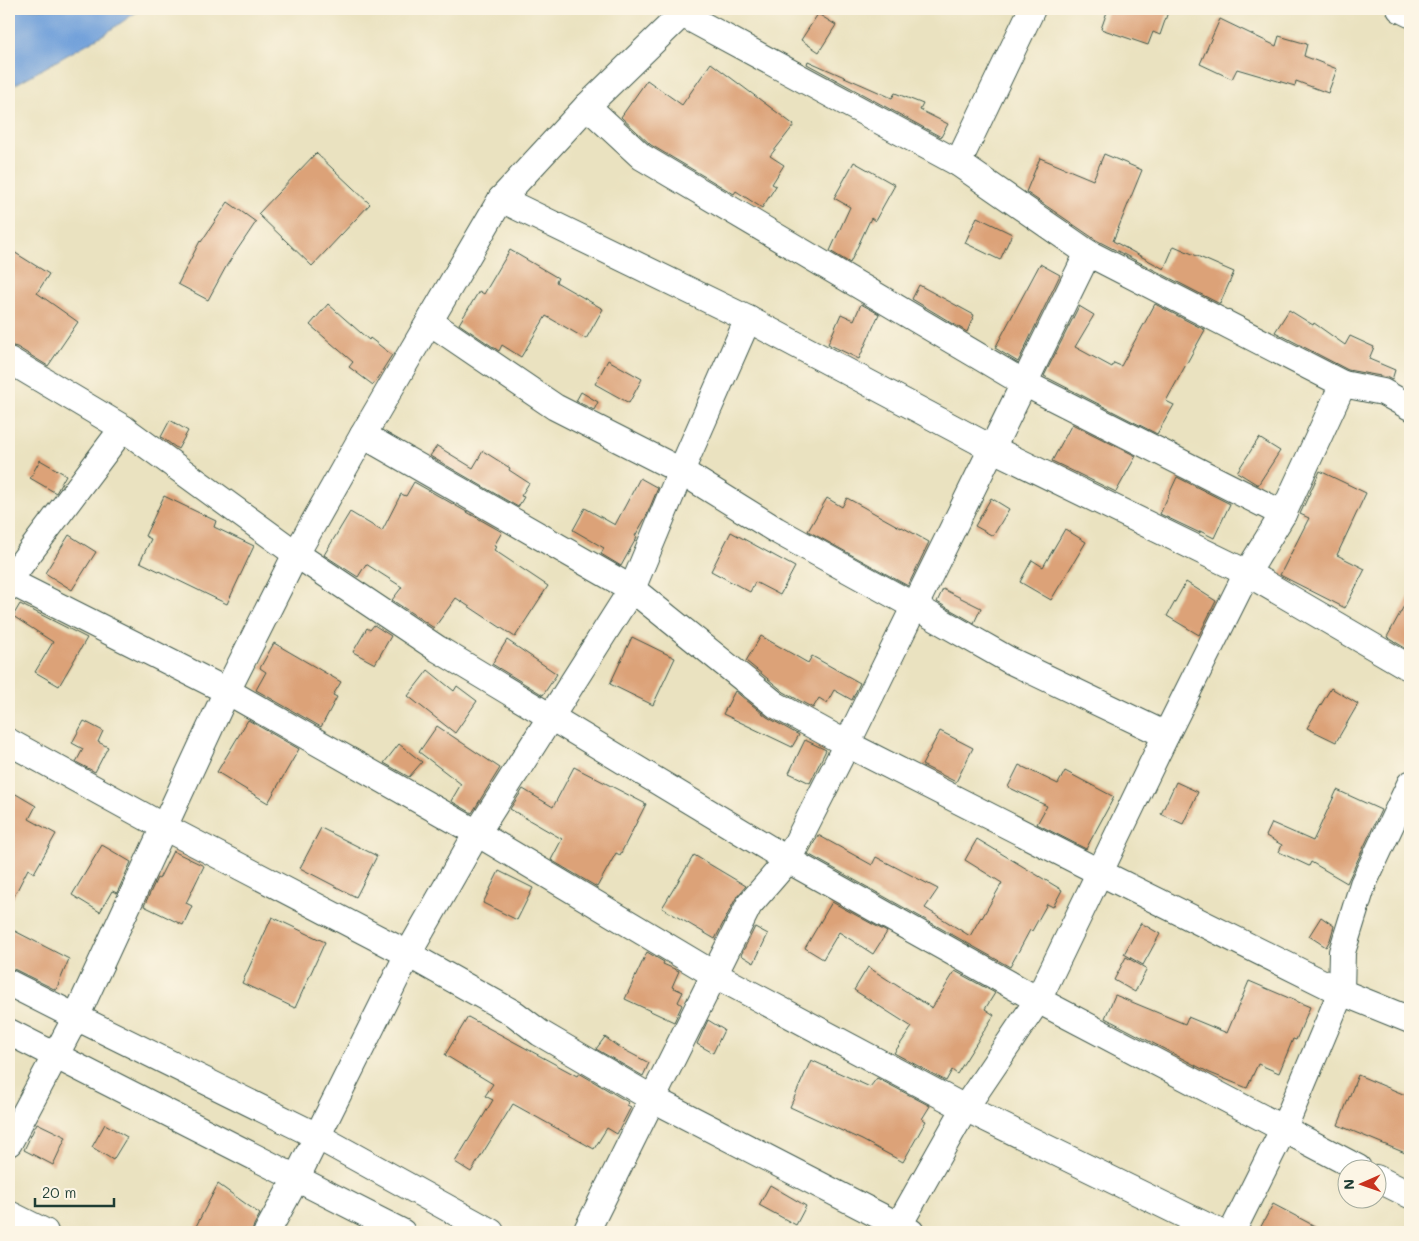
<svg xmlns="http://www.w3.org/2000/svg" width="1419" height="1241" font-family="Mali,sans-serif">
	<style>
		.water { fill: #71a0da; stroke: #486e87 }
		.building { fill: #dca278 }
		.lines { fill: none; stroke-linecap: round; stroke-linejoin: round }
		.minor-casing { stroke: #3d5649; stroke-width: 28 }
		.minor { stroke: #fff; stroke-width: 26 }
	</style>
	<rect width="100%" height="100%" fill="#fcf5e5"/>
	<filter id="ink" filterUnits="userSpaceOnUse"><feTurbulence type="fractalNoise" baseFrequency=".02" numOctaves="2"/><feDisplacementMap in="SourceGraphic" scale="10" xChannelSelector="R" yChannelSelector="G"/><feConvolveMatrix kernelMatrix="1 2 1 2 8 2 1 2 1" color-interpolation-filters="sRGB"/></filter>
	<filter id="wash" filterUnits="userSpaceOnUse"><feTurbulence type="fractalNoise" baseFrequency=".0096" numOctaves="4" result="noise"/><feDisplacementMap in="SourceGraphic" scale="20" xChannelSelector="R" yChannelSelector="G"/><feGaussianBlur stdDeviation="1.12" result="paint"/><feColorMatrix in="noise" values="0 0 0 0 0 0 0 0 0 0 0 0 0 0 0 0 0 1.4 0 .05"/><feComposite in="paint" operator="in"/></filter>
	<g filter="url(#wash)">
		<rect width="100%" height="100%" fill="#eae2c0"/>
		<path class="water" d="M 9,9 L 141,9 L 106,33 L 9,88 Z"/>
		<g id="blocks">
			<g class="building">
				<path d="M 1108,9 L 1169,9 L 1160,35 L 1153,32 L 1148,45 L 1101,29 Z"/>
				<path d="M 818,14 L 836,25 L 819,52 L 801,40 Z"/>
				<path d="M 1220,19 L 1276,46 L 1279,36 L 1307,44 L 1304,56 L 1337,69 L 1328,93 L 1296,81 L 1295,86 L 1237,69 L 1232,79 L 1200,64 Z"/>
				<path d="M 808,61 L 892,98 L 895,93 L 923,104 L 920,110 L 948,124 L 941,137 L 807,64 Z"/>
				<path d="M 711,63 L 794,125 L 770,156 L 784,165 L 772,184 L 776,186 L 762,208 L 736,191 L 734,194 L 651,145 L 621,117 L 647,80 L 682,105 Z"/>
				<path d="M 316,153 L 370,204 L 312,266 L 258,214 Z"/>
				<path d="M 1104,154 L 1142,170 L 1113,241 L 1164,269 L 1174,246 L 1234,272 L 1220,304 L 1096,240 L 1026,192 L 1040,158 L 1093,180 Z"/>
				<path d="M 854,162 L 895,185 L 875,221 L 871,218 L 850,263 L 830,251 L 850,207 L 834,198 Z"/>
				<path d="M 228,202 L 256,222 L 227,265 L 208,300 L 178,284 L 200,241 L 201,242 Z"/>
				<path d="M 977,217 L 1012,234 L 1000,260 L 965,243 Z"/>
				<path d="M 9,249 L 49,274 L 37,293 L 78,322 L 48,366 L 17,347 L 9,345 Z"/>
				<path d="M 510,250 L 558,278 L 556,282 L 603,309 L 586,339 L 546,316 L 521,357 L 502,345 L 499,351 L 459,324 L 479,291 L 484,294 Z"/>
				<path d="M 1040,264 L 1060,275 L 1018,362 L 995,348 Z"/>
				<path d="M 919,285 L 974,315 L 967,332 L 912,299 Z"/>
				<path d="M 328,304 L 369,340 L 370,338 L 392,355 L 373,385 L 349,367 L 353,362 L 310,325 Z"/>
				<path d="M 861,304 L 879,314 L 859,359 L 828,344 L 841,314 L 854,320 Z"/>
				<path d="M 1155,304 L 1205,330 L 1166,401 L 1174,405 L 1157,434 L 1044,376 L 1079,306 L 1094,315 L 1075,347 L 1112,367 L 1114,363 L 1121,366 Z"/>
				<path d="M 1289,310 L 1313,325 L 1314,323 L 1345,345 L 1350,336 L 1374,347 L 1369,359 L 1395,370 L 1392,380 L 1386,377 L 1348,370 L 1275,332 Z"/>
				<path d="M 608,360 L 642,379 L 629,403 L 595,384 Z"/>
				<path d="M 581,392 L 598,402 L 594,410 L 576,401 Z"/>
				<path d="M 170,420 L 188,431 L 178,449 L 161,437 Z"/>
				<path d="M 1072,424 L 1136,456 L 1116,492 L 1052,461 Z"/>
				<path d="M 1259,438 L 1280,451 L 1258,485 L 1237,472 Z"/>
				<path d="M 437,446 L 473,468 L 483,451 L 510,468 L 509,470 L 529,483 L 521,496 L 524,497 L 518,507 L 430,456 Z"/>
				<path d="M 40,460 L 66,475 L 56,493 L 30,478 Z"/>
				<path d="M 1320,471 L 1366,493 L 1337,555 L 1365,569 L 1345,608 L 1280,575 L 1309,518 L 1300,514 Z"/>
				<path d="M 1177,477 L 1230,504 L 1214,538 L 1200,531 L 1200,533 L 1160,514 Z"/>
				<path d="M 640,478 L 658,488 L 646,517 L 635,536 L 637,537 L 621,566 L 601,554 L 604,548 L 573,530 L 585,508 L 615,525 Z"/>
				<path d="M 414,482 L 502,532 L 494,546 L 496,547 L 494,550 L 548,586 L 515,637 L 456,598 L 434,628 L 392,600 L 402,587 L 366,564 L 358,577 L 324,555 L 350,512 L 382,531 L 401,494 L 406,496 Z"/>
				<path d="M 164,496 L 216,521 L 214,527 L 254,546 L 227,604 L 140,562 L 151,539 L 145,536 Z"/>
				<path d="M 827,498 L 842,507 L 847,498 L 901,528 L 902,527 L 929,542 L 908,586 L 808,531 Z"/>
				<path d="M 991,498 L 1009,509 L 993,536 L 975,526 Z"/>
				<path d="M 1065,529 L 1086,542 L 1051,600 L 1020,582 L 1032,560 L 1043,567 Z"/>
				<path d="M 731,532 L 795,567 L 780,595 L 755,582 L 750,592 L 711,571 Z"/>
				<path d="M 69,535 L 96,552 L 72,590 L 45,573 Z"/>
				<path d="M 1186,582 L 1216,601 L 1199,635 L 1167,616 Z"/>
				<path d="M 943,589 L 981,608 L 974,623 L 937,602 Z"/>
				<path d="M 1410,595 L 1410,651 L 1387,637 Z"/>
				<path d="M 20,604 L 87,638 L 59,686 L 35,672 L 53,642 L 13,616 Z"/>
				<path d="M 374,625 L 391,636 L 375,664 L 353,652 L 367,628 L 370,630 Z"/>
				<path d="M 761,636 L 808,663 L 812,656 L 860,683 L 852,700 L 834,690 L 827,703 L 819,698 L 813,708 L 784,692 L 746,661 Z"/>
				<path d="M 632,637 L 675,658 L 653,705 L 610,684 Z"/>
				<path d="M 507,640 L 557,674 L 543,695 L 492,664 Z"/>
				<path d="M 274,643 L 341,682 L 333,695 L 337,697 L 321,727 L 256,690 L 266,672 L 260,668 Z"/>
				<path d="M 428,670 L 454,691 L 457,686 L 477,701 L 455,733 L 408,696 Z"/>
				<path d="M 1331,688 L 1358,704 L 1336,742 L 1307,728 Z"/>
				<path d="M 735,691 L 767,717 L 799,735 L 792,747 L 723,714 Z"/>
				<path d="M 248,720 L 299,749 L 268,803 L 217,772 Z"/>
				<path d="M 84,721 L 103,731 L 98,742 L 108,747 L 95,772 L 76,762 L 83,749 L 72,743 Z"/>
				<path d="M 437,726 L 500,768 L 472,813 L 451,801 L 461,784 L 419,752 Z"/>
				<path d="M 940,731 L 973,748 L 956,782 L 922,765 Z"/>
				<path d="M 805,740 L 826,750 L 810,783 L 789,773 Z"/>
				<path d="M 399,744 L 422,762 L 409,777 L 384,763 Z"/>
				<path d="M 1019,765 L 1058,784 L 1065,771 L 1114,797 L 1086,849 L 1037,824 L 1047,806 L 1008,787 Z"/>
				<path d="M 574,767 L 646,804 L 620,855 L 616,853 L 597,887 L 551,860 L 562,839 L 510,809 L 523,789 L 553,807 Z"/>
				<path d="M 1176,782 L 1198,792 L 1183,824 L 1161,814 Z"/>
				<path d="M 9,790 L 36,806 L 29,819 L 56,834 L 34,873 L 28,869 L 9,906 Z"/>
				<path d="M 1337,790 L 1381,810 L 1347,883 L 1311,862 L 1309,866 L 1279,852 L 1282,845 L 1266,836 L 1272,823 L 1313,841 Z"/>
				<path d="M 321,828 L 377,856 L 356,897 L 300,868 Z"/>
				<path d="M 818,835 L 872,865 L 876,857 L 938,889 L 925,908 L 970,936 L 981,917 L 982,918 L 1002,883 L 965,860 L 977,839 L 1062,890 L 1053,907 L 1047,904 L 1032,931 L 1030,930 L 1010,967 L 808,854 Z"/>
				<path d="M 102,845 L 131,862 L 117,893 L 112,891 L 100,912 L 72,895 Z"/>
				<path d="M 173,851 L 204,866 L 186,903 L 192,906 L 183,925 L 144,906 L 157,878 L 159,879 Z"/>
				<path d="M 694,855 L 746,886 L 736,898 L 715,939 L 662,908 Z"/>
				<path d="M 499,871 L 533,888 L 517,920 L 483,903 Z"/>
				<path d="M 832,902 L 887,932 L 873,954 L 839,932 L 823,959 L 805,948 Z"/>
				<path d="M 272,917 L 325,942 L 295,1008 L 242,983 Z"/>
				<path d="M 1321,917 L 1334,926 L 1330,940 L 1326,947 L 1309,936 Z"/>
				<path d="M 1141,923 L 1160,934 L 1143,965 L 1124,954 Z"/>
				<path d="M 755,927 L 768,934 L 754,963 L 741,955 Z"/>
				<path d="M 9,928 L 69,959 L 56,990 L 16,970 L 9,968 Z"/>
				<path d="M 647,952 L 664,962 L 663,964 L 679,971 L 672,987 L 683,992 L 678,1002 L 682,1005 L 674,1022 L 625,999 Z"/>
				<path d="M 1126,957 L 1147,969 L 1135,992 L 1114,980 Z"/>
				<path d="M 868,967 L 932,1008 L 955,971 L 995,993 L 985,1009 L 994,1015 L 957,1074 L 952,1070 L 946,1081 L 894,1053 L 912,1027 L 854,990 Z"/>
				<path d="M 1249,981 L 1310,1007 L 1296,1040 L 1293,1039 L 1279,1073 L 1258,1064 L 1247,1088 L 1210,1073 L 1105,1018 L 1115,995 L 1185,1024 L 1188,1017 L 1227,1033 Z"/>
				<path d="M 468,1017 L 577,1076 L 579,1073 L 628,1102 L 627,1105 L 631,1107 L 617,1134 L 607,1128 L 594,1149 L 513,1104 L 471,1172 L 455,1162 L 493,1100 L 485,1096 L 493,1084 L 445,1055 Z"/>
				<path d="M 708,1020 L 724,1030 L 713,1053 L 697,1044 Z"/>
				<path d="M 605,1037 L 617,1046 L 649,1063 L 643,1076 L 596,1049 Z"/>
				<path d="M 811,1060 L 870,1087 L 877,1078 L 930,1106 L 922,1119 L 926,1121 L 903,1162 L 862,1140 L 790,1107 Z"/>
				<path d="M 1358,1075 L 1410,1097 L 1410,1155 L 1338,1125 Z"/>
				<path d="M 37,1123 L 66,1137 L 53,1165 L 24,1150 Z"/>
				<path d="M 105,1124 L 127,1137 L 113,1160 L 92,1147 Z"/>
				<path d="M 218,1184 L 260,1214 L 254,1225 L 252,1232 L 193,1232 Z"/>
				<path d="M 770,1185 L 806,1206 L 796,1225 L 759,1205 Z"/>
				<path d="M 1273,1204 L 1326,1232 L 1258,1232 Z"/>
			</g>
		</g>
	</g>
	<g filter="url(#ink)">
		<use href="#blocks" fill-opacity="0" stroke="#3d5649" stroke-width="1"/>
		<g class="lines">
			<g class="minor-casing">
				<g id="minor">
					<path d="M 1400,9 L 1410,14"/>
					<path d="M 682,14 L 958,163 L 1088,253 L 1343,384 L 1283,514 L 1247,573 L 1166,735 L 1038,1000 L 965,1108 L 895,1232"/>
					<path d="M 587,106 L 642,157 L 1024,383 L 1283,514"/>
					<path d="M 958,163 L 1032,9"/>
					<path d="M 501,199 L 748,319 L 993,449 L 1247,573 L 1410,668"/>
					<path d="M 430,322 L 555,407 L 681,471 L 776,530 L 914,606 L 1009,660 L 1166,735"/>
					<path d="M 9,360 L 123,428 L 296,554 L 438,649 L 788,860 L 1038,1000 L 1358,1168"/>
					<path d="M 1343,384 L 1383,392 L 1410,407"/>
					<path d="M 363,435 L 632,589 L 776,705 L 847,744 L 1099,872 L 1341,992 L 1410,1020"/>
					<path d="M 9,580 L 123,428"/>
					<path d="M 9,581 L 227,691 L 477,833 L 715,975 L 965,1108 L 1219,1232"/>
					<path d="M 9,742 L 164,827 L 408,954 L 515,1014 L 540,1033 L 653,1099 L 911,1232"/>
					<path d="M 9,983 L 76,1017 L 317,1136 L 491,1232"/>
					<path d="M 9,1032 L 402,1232"/>
					<path d="M 9,1143 L 76,1017 L 227,691 L 296,554 L 363,435 L 501,199 L 587,106 L 687,9"/>
					<path d="M 1376,1178 L 1410,1195"/>
					<path d="M 9,1214 L 45,1232"/>
					<path d="M 267,1232 L 296,1179 L 408,954 L 477,833 L 632,589 L 681,471 L 748,319"/>
					<path d="M 586,1232 L 749,905 L 788,860 L 847,744 L 1088,253"/>
					<path d="M 1232,1232 L 1283,1130 L 1341,992 L 1342,952 L 1363,884 L 1410,784"/>
				</g>
			</g>
			<use href="#minor" class="minor"/>
		</g>
	</g>
	<rect width="1419" height="1241" fill="none" stroke="#fcf5e5" stroke-width="30"/>
	<g transform="translate(1362 1184) rotate(268)"><circle r="24" fill="#fcf5e5" stroke="#a4ab9e"/>
	<path d="M0-4L9 19L0 12L-9 19Z" fill="#c8321e"/>
	<text y="-8" font-size="14" font-weight="bold" text-anchor="middle" fill="#1f3d34">N</text>
	</g>
	<path d="M35 1198v8h79v-8" fill="none" stroke="#1f3d34" stroke-width="2.5"/>
	<text x="42" y="1198" font-size="15" fill="#1f3d34" stroke="#fcf5e5" stroke-width="4" paint-order="stroke">20 m</text>
</svg>
